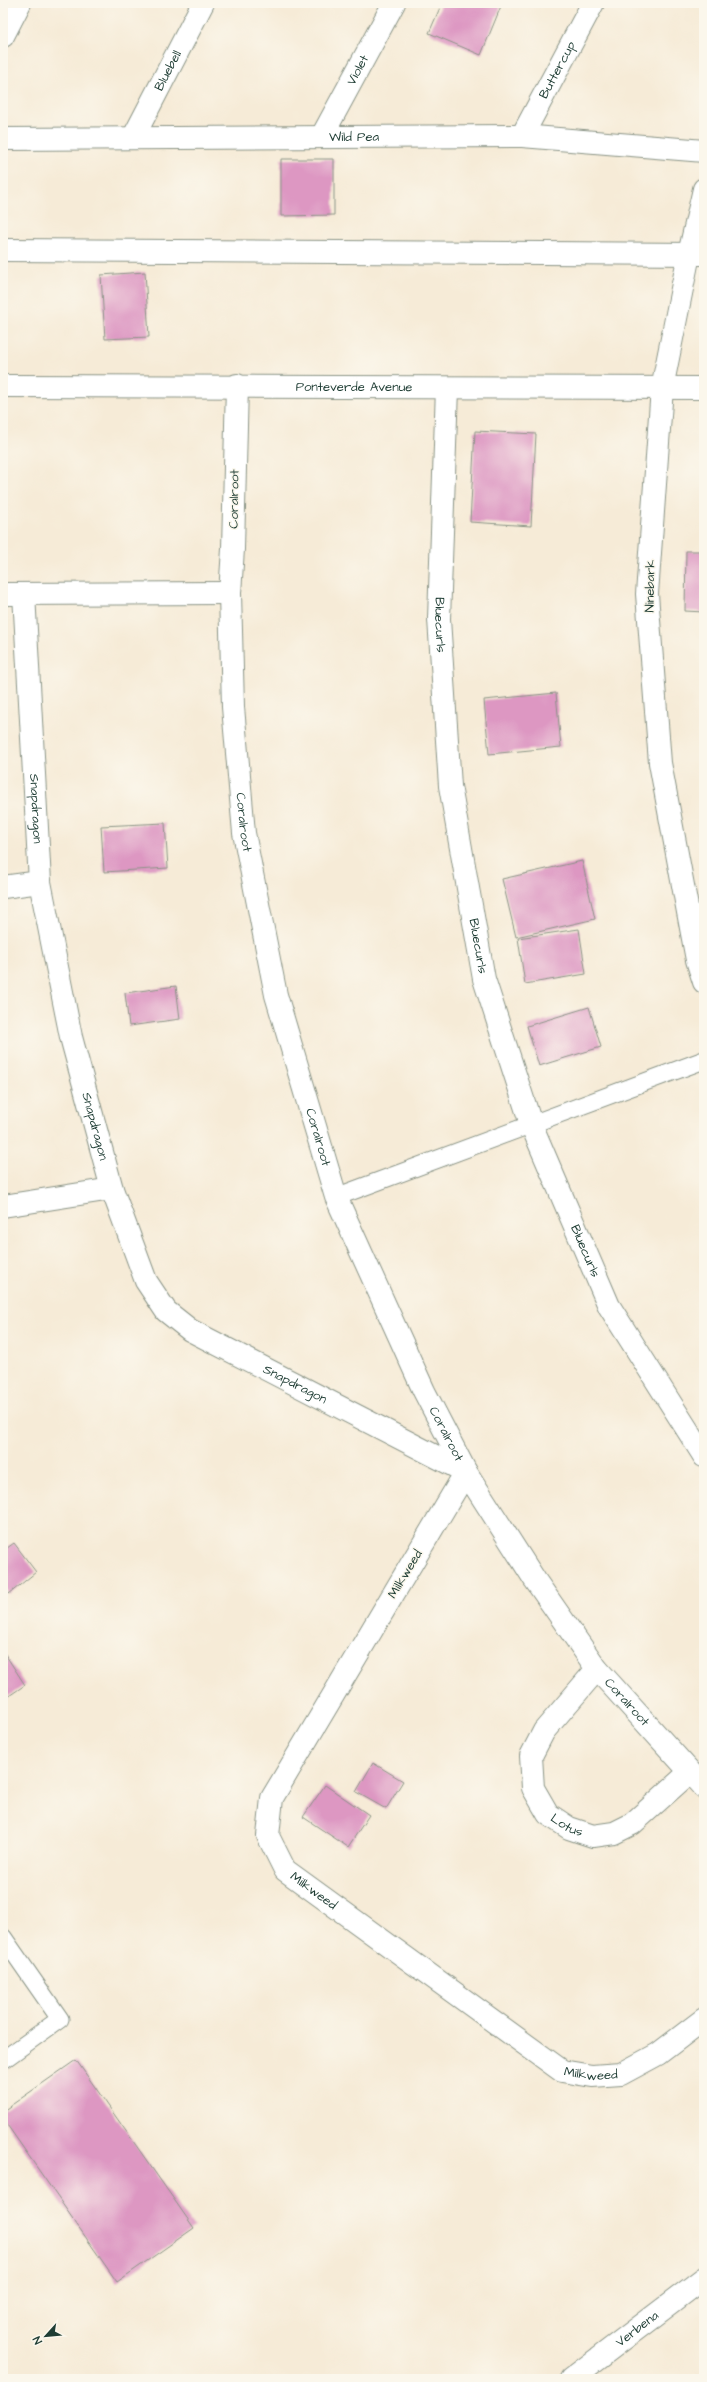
<svg xmlns="http://www.w3.org/2000/svg" width="707" height="2382" font-family="'Architects Daughter',sans-serif">
	<style>
		.building { fill: #dd97c2 }
		.lines { fill: none; stroke-linecap: round; stroke-linejoin: round }
		.service-casing { stroke: #8a9486; stroke-width: 19 }
		.minor-casing { stroke: #8a9486; stroke-width: 24 }
		.service { stroke: #fff; stroke-width: 17 }
		.minor { stroke: #fff; stroke-width: 22 }
		.labels { text-anchor: middle; dominant-baseline: central; stroke-width: 3; stroke-linejoin: round; paint-order: stroke }
		.street-label { font-size: 13px; fill: #1f3d34; stroke: #fbf7ec }
	</style>
	<rect width="100%" height="100%" fill="#fbf7ec"/>
	<filter id="ink" filterUnits="userSpaceOnUse"><feTurbulence type="fractalNoise" baseFrequency=".025" numOctaves="2"/><feDisplacementMap in="SourceGraphic" scale="8" xChannelSelector="R" yChannelSelector="G"/><feConvolveMatrix kernelMatrix="1 2 1 2 8 2 1 2 1" color-interpolation-filters="sRGB"/></filter>
	<filter id="wash" filterUnits="userSpaceOnUse"><feTurbulence type="fractalNoise" baseFrequency=".012" numOctaves="4" result="noise"/><feDisplacementMap in="SourceGraphic" scale="16" xChannelSelector="R" yChannelSelector="G"/><feGaussianBlur stdDeviation="0.9" result="paint"/><feColorMatrix in="noise" values="0 0 0 0 0 0 0 0 0 0 0 0 0 0 0 0 0 1.4 0 .05"/><feComposite in="paint" operator="in"/></filter>
	<g filter="url(#wash)">
		<rect width="100%" height="100%" fill="#f6ebd7"/>
		<g id="blocks">
			<g class="building">
				<path d="M 442,3 L 494,3 L 501,6 L 481,55 L 429,33 Z"/>
				<path d="M 281,159 L 334,159 L 334,215 L 281,216 Z"/>
				<path d="M 145,272 L 149,337 L 105,339 L 101,275 Z"/>
				<path d="M 475,431 L 536,434 L 531,526 L 470,522 Z"/>
				<path d="M 686,551 L 704,551 L 704,612 L 685,611 Z"/>
				<path d="M 556,693 L 561,747 L 489,754 L 484,700 Z"/>
				<path d="M 165,823 L 168,868 L 104,872 L 101,826 Z"/>
				<path d="M 582,861 L 595,919 L 516,937 L 502,879 Z"/>
				<path d="M 579,929 L 586,974 L 525,984 L 518,938 Z"/>
				<path d="M 176,986 L 180,1019 L 129,1026 L 125,993 Z"/>
				<path d="M 589,1007 L 601,1047 L 539,1066 L 527,1026 Z"/>
				<path d="M 14,1543 L 36,1572 L 9,1594 L 3,1586 L 3,1551 Z"/>
				<path d="M 3,1651 L 25,1685 L 3,1700 Z"/>
				<path d="M 373,1763 L 403,1781 L 386,1809 L 356,1792 Z"/>
				<path d="M 325,1785 L 369,1815 L 348,1847 L 303,1817 Z"/>
				<path d="M 76,2060 L 194,2228 L 117,2282 L 3,2119 L 3,2111 Z"/>
			</g>
		</g>
	</g>
	<g filter="url(#ink)">
		<use href="#blocks" fill-opacity="0" stroke="#8a9486" stroke-width="1"/>
		<g class="lines">
			<g class="service-casing">
				<g id="service">
					<path d="M 336,1197 L 704,1060"/>
					<path d="M 3,1937 L 60,2019 L 3,2060"/>
				</g>
			</g>
			<g class="minor-casing">
				<g id="minor">
					<path d="M 3,36 L 20,3"/>
					<path id="s1" d="M 322,136 L 394,3"/>
					<path id="s2" d="M 522,136 L 593,3"/>
					<path id="s3" d="M 133,138 L 203,3"/>
					<path id="s4" d="M 3,139 L 522,136 L 704,151"/>
					<path d="M 704,189 L 689,254 L 662,388 L 647,594 L 660,763 L 697,960 L 704,982"/>
					<path d="M 3,250 L 702,254"/>
					<path id="s5" d="M 237,385 L 233,549 L 230,593 L 233,707 L 244,833 L 276,995 L 336,1197 L 424,1391 L 466,1472 L 535,1580 L 597,1669 L 704,1787"/>
					<path id="s6" d="M 3,386 L 704,388"/>
					<path id="s7" d="M 447,388 L 439,619 L 450,786 L 484,979 L 531,1124 L 609,1306 L 704,1456"/>
					<path d="M 3,594 L 230,593"/>
					<path id="s8" d="M 24,594 L 40,882 L 71,1037 L 112,1189 L 146,1281 L 166,1311 L 190,1330 L 466,1472 L 272,1798 L 268,1836 L 285,1870 L 562,2071 L 592,2076 L 621,2074 L 658,2054 L 704,2019"/>
					<path d="M 3,887 L 40,882"/>
					<path d="M 3,1206 L 112,1189"/>
					<path id="s9" d="M 597,1669 L 544,1731 L 531,1756 L 533,1788 L 548,1814 L 569,1828 L 593,1836 L 614,1833 L 632,1824 L 690,1772"/>
					<path id="s10" d="M 571,2379 L 704,2278"/>
				</g>
			</g>
			<use href="#service" class="service"/>
			<use href="#minor" class="minor"/>
		</g>
	</g>
	<g class="labels">
		<g class="street-label">
			<text stroke="none"><textPath href="#s2" startOffset="75">Buttercup</textPath></text>
			<text stroke="none"><textPath href="#s1" startOffset="75">Violet</textPath></text>
			<text stroke="none"><textPath href="#s3" startOffset="76">Bluebell</textPath></text>
			<text stroke="none"><textPath href="#s4" startOffset="351">Wild Pea</textPath></text>
			<text stroke="none"><textPath href="#s6" startOffset="351">Ponteverde Avenue</textPath></text>
			<text transform="translate(234 499) rotate(-89)">Coralroot</text>
			<text transform="translate(650 586) rotate(-89)">Ninebark</text>
			<text stroke="none"><textPath href="#s7" startOffset="237">Bluecurls</textPath></text>
			<text stroke="none"><textPath href="#s8" startOffset="215">Snapdragon</textPath></text>
			<text stroke="none"><textPath href="#s5" startOffset="438">Coralroot</textPath></text>
			<text stroke="none"><textPath href="#s7" startOffset="561">Bluecurls</textPath></text>
			<text stroke="none"><textPath href="#s8" startOffset="539">Snapdragon</textPath></text>
			<text stroke="none"><textPath href="#s5" startOffset="762">Coralroot</textPath></text>
			<text stroke="none"><textPath href="#s7" startOffset="885">Bluecurls</textPath></text>
			<text stroke="none"><textPath href="#s8" startOffset="887">Snapdragon</textPath></text>
			<text stroke="none"><textPath href="#s5" startOffset="1086">Coralroot</textPath></text>
			<text transform="translate(405 1574) rotate(-59)">Milkweed</text>
			<text stroke="none"><textPath href="#s5" startOffset="1410">Coralroot</textPath></text>
			<text stroke="none"><textPath href="#s9" startOffset="194">Lotus</textPath></text>
			<text stroke="none"><textPath href="#s8" startOffset="1570">Milkweed</textPath></text>
			<text stroke="none"><textPath href="#s8" startOffset="1906">Milkweed</textPath></text>
			<text stroke="none"><textPath href="#s10" startOffset="83">Verbena</textPath></text>
		</g>
	</g>
	<rect width="707" height="2382" fill="none" stroke="#fbf7ec" stroke-width="16"/>
	<g transform="translate(46 2336) rotate(243)" stroke="#fbf7ec" stroke-width="3" paint-order="stroke">
	<path d="M0-3L7 15L0 10L-7 15Z" fill="#1f3d34"/>
	<text y="-6" font-size="11" font-weight="bold" text-anchor="middle" fill="#1f3d34">N</text>
	</g>
</svg>
